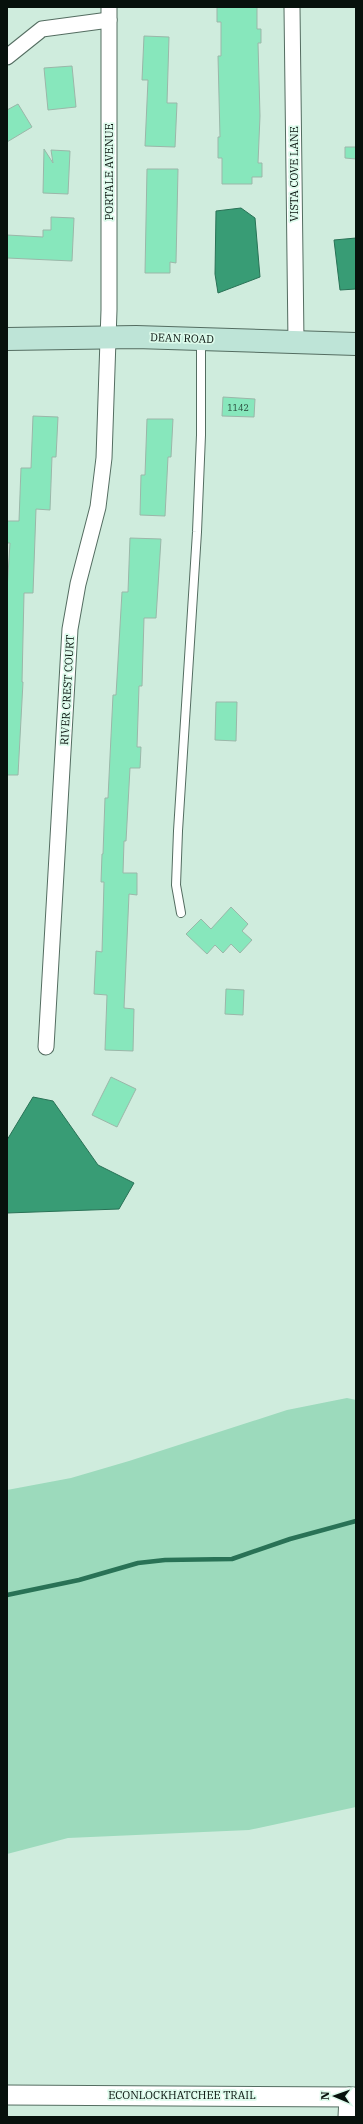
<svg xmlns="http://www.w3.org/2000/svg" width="363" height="2124" font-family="'IBM Plex Serif',serif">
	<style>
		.green { fill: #9cdabc }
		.water { fill: #389c75; stroke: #297256 }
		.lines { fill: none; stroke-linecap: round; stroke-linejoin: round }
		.stream { stroke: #297256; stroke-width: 4.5 }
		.building { fill: #87e7bc; stroke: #9bb7a9 }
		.service-casing { stroke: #546d61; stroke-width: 10 }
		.minor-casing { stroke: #546d61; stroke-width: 17 }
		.tertiary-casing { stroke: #546d61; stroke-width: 21 }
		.secondary-casing { stroke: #546d61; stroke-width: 24 }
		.service { stroke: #fff; stroke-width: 8 }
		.minor { stroke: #fff; stroke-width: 15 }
		.tertiary { stroke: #fff; stroke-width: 19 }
		.secondary { stroke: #bee4d7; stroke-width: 22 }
		.labels { text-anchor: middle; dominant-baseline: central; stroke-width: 3.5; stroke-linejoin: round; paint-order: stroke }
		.number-label { font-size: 9px; fill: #274638 }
		.street-label { font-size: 11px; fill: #07110c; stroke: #dcfaeb }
	</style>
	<rect width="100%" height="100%" fill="#cfecdd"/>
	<path class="green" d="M 347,1398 L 356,1400 L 356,1807 L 249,1830 L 68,1838 L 7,1854 L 7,1490 L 71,1478 L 129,1461 L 287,1410 Z"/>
	<g class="water">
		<path d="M 241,208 L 255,218 L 260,277 L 218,293 L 215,274 L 216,211 Z"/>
		<path d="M 356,238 L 356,289 L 340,290 L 334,240 Z"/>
		<path d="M 33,1097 L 53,1101 L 98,1165 L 134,1183 L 119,1209 L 7,1213 L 7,1140 Z"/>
	</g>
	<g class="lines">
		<path class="stream" d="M 7,1595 L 79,1580 L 138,1563 L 165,1560 L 232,1559 L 290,1539 L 356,1521"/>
	</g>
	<g class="building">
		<path d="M 217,7 L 257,7 L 257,29 L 261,29 L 261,43 L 258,43 L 260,116 L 258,163 L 262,163 L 262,177 L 252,177 L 252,184 L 222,184 L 222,158 L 218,158 L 218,137 L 220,137 L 218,56 L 221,56 L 221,22 L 217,22 Z"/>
		<path d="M 144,36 L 169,37 L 167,103 L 177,103 L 175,147 L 145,146 L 148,80 L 142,80 Z"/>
		<path d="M 72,66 L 76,107 L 48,110 L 44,68 Z"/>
		<path d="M 18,104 L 32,127 L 7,142 L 7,110 Z"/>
		<path d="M 345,147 L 356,147 L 356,159 L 345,158 Z"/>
		<path d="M 44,149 L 53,163 L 51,150 L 70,151 L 68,194 L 43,193 Z"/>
		<path d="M 147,169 L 178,169 L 176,263 L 170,262 L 170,273 L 145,273 Z"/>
		<path d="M 51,217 L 74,218 L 72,261 L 7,258 L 7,235 L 43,237 L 43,230 L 51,230 Z"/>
		<path d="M 223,397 L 255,399 L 254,417 L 222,416 Z"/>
		<path d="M 33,416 L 58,417 L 56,457 L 52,457 L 50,510 L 36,509 L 33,593 L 24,593 L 22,682 L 23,682 L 18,775 L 7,775 L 7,590 L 10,543 L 7,543 L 7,521 L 19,521 L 21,468 L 31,468 Z"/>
		<path d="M 147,419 L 173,419 L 171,457 L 168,457 L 165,516 L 140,515 L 141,475 L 145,475 Z"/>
		<path d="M 130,538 L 161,539 L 156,618 L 144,618 L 142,686 L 139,686 L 137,747 L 141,747 L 140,768 L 130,768 L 126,841 L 124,841 L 123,873 L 137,873 L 137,895 L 129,894 L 124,1008 L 134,1009 L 133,1051 L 105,1050 L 107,995 L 94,994 L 96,951 L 102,952 L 104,882 L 101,882 L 102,854 L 103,854 L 105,798 L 108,798 L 113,695 L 116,695 L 122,592 L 128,592 Z"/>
		<path d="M 216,702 L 237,702 L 236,741 L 215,740 Z"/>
		<path d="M 231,907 L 248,924 L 242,931 L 252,940 L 240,953 L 231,944 L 223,953 L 215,945 L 207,954 L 186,934 L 201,919 L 211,929 Z"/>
		<path d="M 226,989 L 244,990 L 243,1015 L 225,1014 Z"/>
		<path d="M 111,1077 L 136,1089 L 117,1127 L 92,1115 Z"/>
	</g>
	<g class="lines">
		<g class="service-casing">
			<path id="service" d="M 181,913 L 176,885 L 178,831 L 197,532 L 201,435 L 201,340"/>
		</g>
		<g class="minor-casing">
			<g id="minor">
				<path d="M 292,7 L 296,342"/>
				<path d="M 7,57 L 42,29 L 109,20"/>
				<path d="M 46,1047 L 70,629 L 78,584 L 98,507 L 104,458 L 109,310 L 109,7"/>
			</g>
		</g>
		<g class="tertiary-casing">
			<g id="tertiary">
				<path d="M 7,2095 L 356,2097"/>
				<path d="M 348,2117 L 349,2097"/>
			</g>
		</g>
		<g class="secondary-casing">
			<path id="secondary" d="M 7,339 L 136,337 L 356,344"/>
		</g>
		<use href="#service" class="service"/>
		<use href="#minor" class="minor"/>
		<use href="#tertiary" class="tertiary"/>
		<use href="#secondary" class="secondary"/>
	</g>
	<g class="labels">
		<g class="number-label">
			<text x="238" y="407">1142</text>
		</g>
		<g class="street-label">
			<text transform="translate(109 172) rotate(-90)">PORTALE AVENUE</text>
			<text transform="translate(294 174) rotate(-90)">VISTA COVE LANE</text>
			<text transform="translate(182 338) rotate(2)">DEAN ROAD</text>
			<text transform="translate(67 690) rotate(-87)">RIVER CREST COURT</text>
			<text x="182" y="2095">ECONLOCKHATCHEE TRAIL</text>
		</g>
	</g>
	<rect width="363" height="2124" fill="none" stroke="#07110c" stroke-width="16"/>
	<g transform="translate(335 2096) rotate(272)" stroke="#dcfaeb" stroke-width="3" paint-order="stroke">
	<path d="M0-3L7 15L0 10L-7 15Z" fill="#07110c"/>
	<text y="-6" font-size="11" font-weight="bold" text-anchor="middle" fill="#07110c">N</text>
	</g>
</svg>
